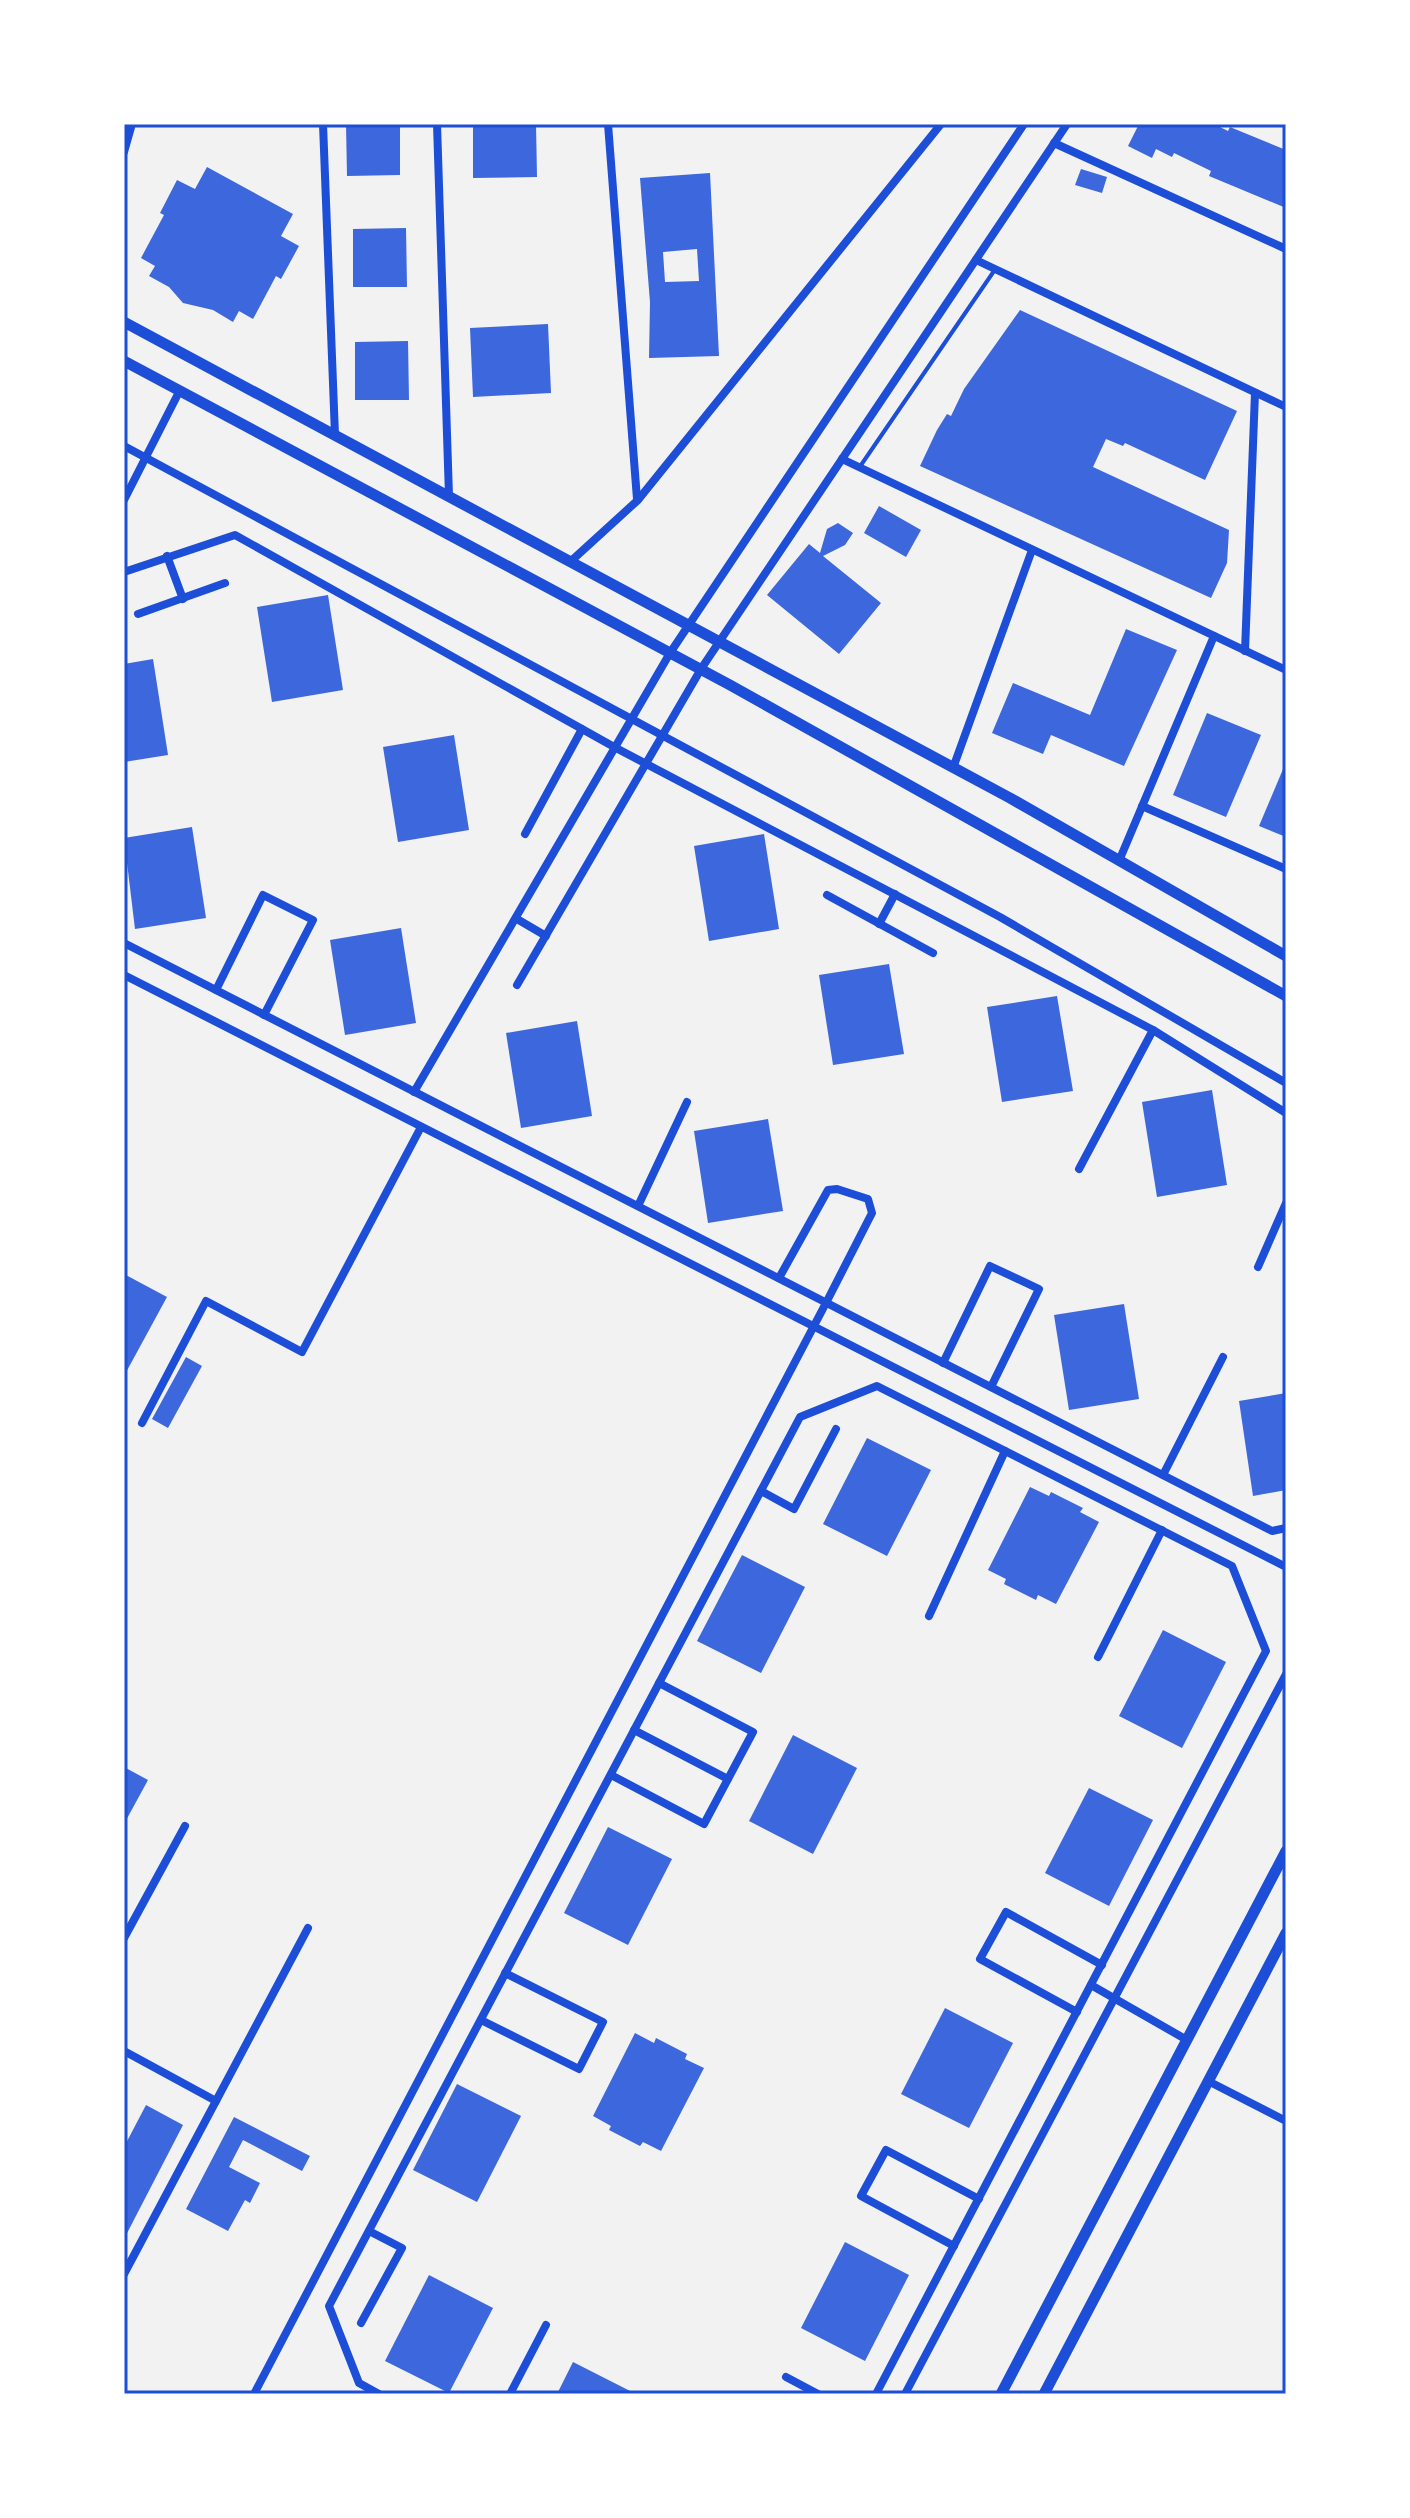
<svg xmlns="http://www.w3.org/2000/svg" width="1410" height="2518" font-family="'Noto Sans',sans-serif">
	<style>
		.building { fill: #3d67dc; fill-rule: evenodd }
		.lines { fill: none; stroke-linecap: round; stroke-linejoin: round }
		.service { stroke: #1d4ed8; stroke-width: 4 }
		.minor { stroke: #1d4ed8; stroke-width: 8 }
		.tertiary { stroke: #1d4ed8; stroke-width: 11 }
		.neatline { fill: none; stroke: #1d4ed8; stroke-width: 3 }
	</style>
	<rect width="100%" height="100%" fill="#f2f2f2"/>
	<g class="building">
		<path d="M 346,124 L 400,124 L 400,175 L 347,176 Z"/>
		<path d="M 536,124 L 537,177 L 473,178 L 473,125 Z"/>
		<path d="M 1139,124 L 1214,124 L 1228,131 L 1230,127 L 1286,150 L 1286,208 L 1209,176 L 1211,171 L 1174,153 L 1172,157 L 1156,149 L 1152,158 L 1128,146 Z"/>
		<path d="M 207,167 L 293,214 L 281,236 L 299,246 L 281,279 L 276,276 L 253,319 L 239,311 L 233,322 L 213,310 L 183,303 L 169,287 L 149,276 L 155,266 L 141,258 L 164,215 L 160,213 L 177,180 L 195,189 Z"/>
		<path d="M 1081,169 L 1107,177 L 1102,193 L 1075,185 Z"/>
		<path d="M 710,173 L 719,356 L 649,358 L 650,302 L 640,178 ZM 697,249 L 699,281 L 665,282 L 663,252 Z"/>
		<path d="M 406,228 L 407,287 L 353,287 L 353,229 Z"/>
		<path d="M 1020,310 L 1237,411 L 1205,480 L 1125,443 L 1123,446 L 1106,439 L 1093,467 L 1229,530 L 1227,563 L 1211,598 L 920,466 L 937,430 L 947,414 L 951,416 L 964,389 Z"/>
		<path d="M 548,324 L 551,393 L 473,397 L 470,328 Z"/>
		<path d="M 408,341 L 409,400 L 355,400 L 355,342 Z"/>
		<path d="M 879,506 L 921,530 L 906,557 L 864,533 Z"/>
		<path d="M 838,523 L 853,533 L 845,545 L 823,556 L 881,603 L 839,654 L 767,595 L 809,544 L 820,553 L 827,529 Z"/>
		<path d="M 328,595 L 343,690 L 272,702 L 257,607 Z"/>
		<path d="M 1126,629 L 1177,650 L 1124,766 L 1051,735 L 1043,754 L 992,733 L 1013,683 L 1090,715 Z"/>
		<path d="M 153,659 L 168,755 L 124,762 L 124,664 Z"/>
		<path d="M 1207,713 L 1261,735 L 1226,817 L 1173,795 Z"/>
		<path d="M 454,735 L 469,830 L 398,842 L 383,747 Z"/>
		<path d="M 1286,762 L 1286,837 L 1259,826 Z"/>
		<path d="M 192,827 L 206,918 L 135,929 L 124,838 Z"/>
		<path d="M 764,834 L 779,929 L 709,941 L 694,846 Z"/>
		<path d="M 401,928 L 416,1023 L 345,1035 L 330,940 Z"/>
		<path d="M 889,964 L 904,1054 L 833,1065 L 819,975 Z"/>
		<path d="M 1057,996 L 1073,1091 L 1002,1102 L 987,1007 Z"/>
		<path d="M 577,1021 L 592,1116 L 521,1128 L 506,1033 Z"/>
		<path d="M 1212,1090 L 1227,1185 L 1157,1197 L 1142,1102 Z"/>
		<path d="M 768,1119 L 783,1211 L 708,1223 L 694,1131 Z"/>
		<path d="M 124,1274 L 167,1297 L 124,1376 Z"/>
		<path d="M 1124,1304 L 1139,1399 L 1069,1410 L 1054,1315 Z"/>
		<path d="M 186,1357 L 202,1366 L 168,1428 L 152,1419 Z"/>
		<path d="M 1286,1393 L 1286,1490 L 1253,1496 L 1239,1401 Z"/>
		<path d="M 867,1438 L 931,1470 L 887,1556 L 823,1524 Z"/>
		<path d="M 1030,1487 L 1049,1496 L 1051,1492 L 1083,1508 L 1080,1512 L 1099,1522 L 1056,1604 L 1038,1595 L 1036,1600 L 1004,1584 L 1006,1579 L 988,1570 Z"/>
		<path d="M 742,1555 L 805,1587 L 761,1673 L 697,1641 Z"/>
		<path d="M 1163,1630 L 1226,1662 L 1182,1748 L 1119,1716 Z"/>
		<path d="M 793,1735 L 857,1768 L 813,1854 L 749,1821 Z"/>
		<path d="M 124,1767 L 148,1780 L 124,1824 Z"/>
		<path d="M 1089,1788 L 1153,1820 L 1109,1906 L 1045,1873 Z"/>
		<path d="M 608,1827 L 672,1859 L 628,1945 L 564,1913 Z"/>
		<path d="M 945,2008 L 1013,2043 L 969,2128 L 901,2094 Z"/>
		<path d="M 635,2033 L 654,2043 L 656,2038 L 687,2054 L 685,2059 L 704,2068 L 661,2151 L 643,2142 L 640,2146 L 609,2130 L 611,2126 L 593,2116 Z"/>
		<path d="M 457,2084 L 521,2116 L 477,2202 L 413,2170 Z"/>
		<path d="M 146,2105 L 183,2125 L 124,2239 L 124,2147 Z"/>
		<path d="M 234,2117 L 310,2156 L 302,2171 L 243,2140 L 229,2167 L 260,2183 L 250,2203 L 245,2200 L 228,2231 L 186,2209 Z"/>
		<path d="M 845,2242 L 909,2275 L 865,2361 L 801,2328 Z"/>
		<path d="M 429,2275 L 493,2308 L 449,2393 L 385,2361 Z"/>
		<path d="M 573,2362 L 636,2394 L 557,2394 Z"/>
	</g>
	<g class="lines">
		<path class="service" d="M 859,468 L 994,271"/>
		<g class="minor">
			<path d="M 323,124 L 335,435"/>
			<path d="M 437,124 L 449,496"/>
			<path d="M 608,124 L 637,499"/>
			<path d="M 1054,143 L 1286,249"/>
			<path d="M 124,152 L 132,124"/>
			<path d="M 976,260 L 1286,407"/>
			<path d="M 124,446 L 1000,917 L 1286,1083"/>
			<path d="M 842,459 L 1286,670"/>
			<path d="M 124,500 L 179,392"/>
			<path d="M 167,556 L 183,599"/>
			<path d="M 570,562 L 638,500 L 941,124"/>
			<path d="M 124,572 L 235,535 L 616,748 L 1153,1030 L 1286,1113"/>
			<path d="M 138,614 L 225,583"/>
			<path d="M 1245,651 L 1255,393"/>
			<path d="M 953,768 L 1032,550"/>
			<path d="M 1142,806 L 1286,869"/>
			<path d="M 525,834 L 582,729"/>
			<path d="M 1119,861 L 1214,636"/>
			<path d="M 827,895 L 933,953"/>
			<path d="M 517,919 L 546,936"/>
			<path d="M 879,924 L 895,894"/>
			<path d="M 124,943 L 1272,1531 L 1286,1528"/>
			<path d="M 124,975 L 1286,1567"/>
			<path d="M 517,985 L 701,669 L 1067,124"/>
			<path d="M 216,990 L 263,895 L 313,920 L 264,1015"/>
			<path d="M 414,1092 L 670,653 L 1024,124"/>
			<path d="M 1079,1169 L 1153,1030"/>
			<path d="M 638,1206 L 687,1102"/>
			<path d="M 1258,1267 L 1286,1203"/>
			<path d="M 943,1363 L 990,1266 L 1039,1289 L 991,1387"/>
			<path d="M 142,1423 L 206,1301 L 302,1352 L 421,1127"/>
			<path d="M 1163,1475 L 1223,1357"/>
			<path d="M 761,1491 L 794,1509 L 836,1429"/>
			<path d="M 929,1616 L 1005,1451"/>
			<path d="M 1098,1657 L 1162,1530"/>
			<path d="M 634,1730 L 728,1779"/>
			<path d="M 611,1775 L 704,1824 L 753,1732 L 659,1683"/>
			<path d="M 124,1938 L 185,1826"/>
			<path d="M 1091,1985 L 1187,2040"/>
			<path d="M 1077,2012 L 980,1959 L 1006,1912 L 1102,1965"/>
			<path d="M 481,2020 L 579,2069 L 603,2022 L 505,1973"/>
			<path d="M 124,2051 L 216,2101"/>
			<path d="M 1208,2081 L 1286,2121"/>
			<path d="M 954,2246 L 861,2196 L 886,2150 L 979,2199"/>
			<path d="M 124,2274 L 308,1928"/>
			<path d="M 361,2323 L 402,2248 L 369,2231"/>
			<path d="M 786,2377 L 818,2394"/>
			<path d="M 254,2394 L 827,1301 L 872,1213 L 868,1199 L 837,1189 L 828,1190 L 779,1278"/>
			<path d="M 379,2394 L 359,2383 L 329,2306 L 800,1417 L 877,1386 L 1232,1566 L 1266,1651 L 876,2394"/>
			<path d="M 510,2394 L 546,2325"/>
			<path d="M 905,2394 L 1286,1674"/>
		</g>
		<g class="tertiary">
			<path d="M 124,322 L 1010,798 L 1286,956"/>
			<path d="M 124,361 L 730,685 L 1286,996"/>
			<path d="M 1001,2394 L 1286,1851"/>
			<path d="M 1044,2394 L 1286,1933"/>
		</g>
	</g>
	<rect width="1410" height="2518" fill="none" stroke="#ffffff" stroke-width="252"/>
	<rect x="126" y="126" width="1158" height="2266" class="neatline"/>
</svg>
